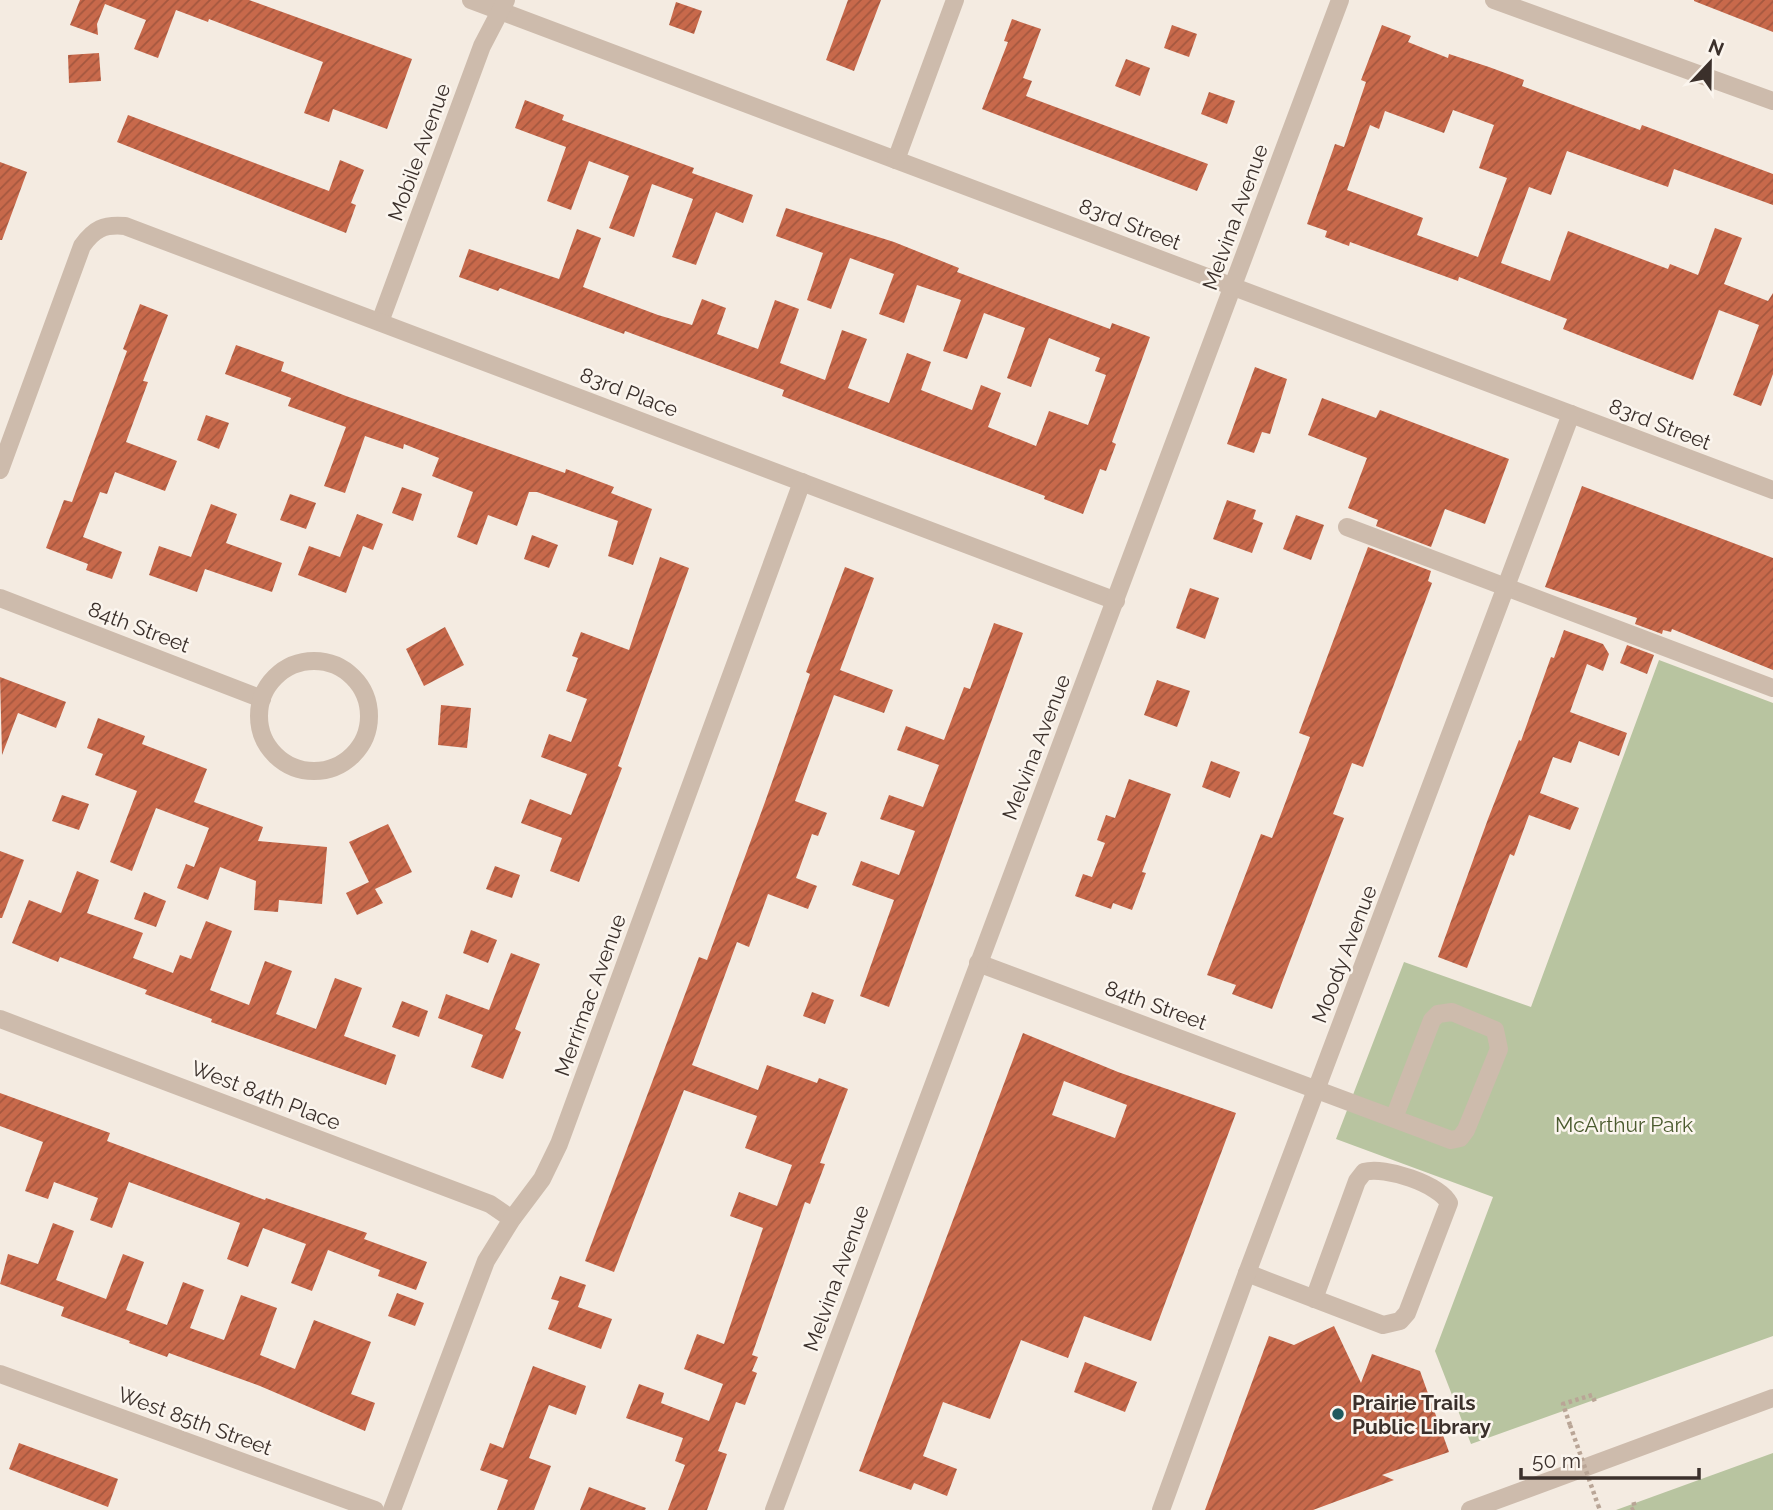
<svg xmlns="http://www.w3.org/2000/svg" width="1773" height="1510" font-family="Raleway,sans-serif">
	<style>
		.green { fill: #b8c4a0 }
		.building { fill: url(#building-hatch); fill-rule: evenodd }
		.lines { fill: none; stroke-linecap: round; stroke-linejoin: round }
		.path { stroke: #b9a596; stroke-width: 4.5; stroke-dasharray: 3.5 3.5; stroke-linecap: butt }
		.minor { stroke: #cdbbac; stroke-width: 18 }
		.path-bridge { stroke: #b9a596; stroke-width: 4.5; stroke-dasharray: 3.5 3.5; stroke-linecap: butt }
		.poi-dot { fill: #1f5a5e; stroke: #fbf5ee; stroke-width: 2.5 }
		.labels { text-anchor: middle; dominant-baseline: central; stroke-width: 5; stroke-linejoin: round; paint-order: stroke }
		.street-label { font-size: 21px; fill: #3b302b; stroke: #fbf5ee }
		.park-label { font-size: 21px; fill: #4a5a2e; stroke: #fbf5ee }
		.poi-label { font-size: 21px; font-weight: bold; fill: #3b302b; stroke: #fbf5ee; text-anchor: start }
	</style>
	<defs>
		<pattern id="building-hatch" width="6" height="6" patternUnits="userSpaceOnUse" patternTransform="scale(1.75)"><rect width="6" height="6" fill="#c8694b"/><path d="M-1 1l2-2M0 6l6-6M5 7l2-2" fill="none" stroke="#a4573f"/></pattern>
	</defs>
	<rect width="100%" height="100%" fill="#f4ebe1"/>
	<g class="green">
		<path d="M 1659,660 L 1773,703 L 1773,1336 L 1471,1444 L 1435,1351 L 1493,1197 L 1336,1139 L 1404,962 L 1531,1007 Z"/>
		<path d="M 1773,1453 L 1773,1510 L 1616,1510 Z"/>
	</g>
	<g class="building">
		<path d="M 80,0 L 249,0 L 412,59 L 387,129 L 333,109 L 329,122 L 304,113 L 323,62 L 209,19 L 208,22 L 176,10 L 158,58 L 134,49 L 146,20 L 105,4 L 97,24 L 98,35 L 70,25 Z"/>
		<path d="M 848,0 L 881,0 L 854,71 L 826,60 Z"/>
		<path d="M 1694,0 L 1773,0 L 1773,32 L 1694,1 Z"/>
		<path d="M 676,2 L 702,11 L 694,34 L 669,25 Z"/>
		<path d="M 1012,19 L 1041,29 L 1023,78 L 1032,81 L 1026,96 L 1208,164 L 1197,191 L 982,109 L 1008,42 L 1004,41 Z"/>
		<path d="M 1172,25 L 1197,34 L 1189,57 L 1164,48 Z"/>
		<path d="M 1382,25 L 1411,36 L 1408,42 L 1448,58 L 1449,54 L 1489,67 L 1524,80 L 1522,86 L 1640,130 L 1642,125 L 1773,174 L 1773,205 L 1674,169 L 1668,187 L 1567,151 L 1551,195 L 1529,187 L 1501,263 L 1550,281 L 1568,231 L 1668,269 L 1670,264 L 1698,275 L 1715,228 L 1742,238 L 1724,284 L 1768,301 L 1773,293 L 1773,374 L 1761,406 L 1733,395 L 1759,325 L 1719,310 L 1693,380 L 1563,329 L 1567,319 L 1459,277 L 1458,281 L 1350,242 L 1349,246 L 1325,237 L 1327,231 L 1307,224 L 1335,144 L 1344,147 L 1366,82 L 1361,80 ZM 1453,110 L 1494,125 L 1479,168 L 1507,178 L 1478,257 L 1417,235 L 1423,218 L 1347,190 L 1370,125 L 1379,129 L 1385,111 L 1444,133 Z"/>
		<path d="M 99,53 L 101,81 L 69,83 L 68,55 Z"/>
		<path d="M 1126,59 L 1150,68 L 1140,96 L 1115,86 Z"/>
		<path d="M 1209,92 L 1235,101 L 1227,124 L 1201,114 Z"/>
		<path d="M 525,100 L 564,115 L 562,120 L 694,168 L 692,173 L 753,195 L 743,223 L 716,212 L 696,265 L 672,257 L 693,199 L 652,184 L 634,237 L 609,228 L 629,176 L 589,161 L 571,210 L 547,201 L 566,147 L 515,128 Z"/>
		<path d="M 128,115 L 329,191 L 340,160 L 364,170 L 351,203 L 356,205 L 346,233 L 117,142 Z"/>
		<path d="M 0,162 L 27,172 L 2,240 L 0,240 Z"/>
		<path d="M 786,208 L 894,242 L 959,268 L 957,272 L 1110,329 L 1112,323 L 1150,337 L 1112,442 L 1116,444 L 1106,471 L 1100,469 L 1083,514 L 1044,499 L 1045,496 L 782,396 L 784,390 L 625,331 L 624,334 L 500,288 L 498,291 L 459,277 L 469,249 L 559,279 L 577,229 L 601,238 L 583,287 L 658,315 L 692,325 L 702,299 L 726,308 L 717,334 L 758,349 L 775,300 L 799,309 L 780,363 L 825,380 L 842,330 L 867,339 L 848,388 L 889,403 L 907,353 L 931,362 L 921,390 L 972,410 L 981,385 L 1001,393 L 988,427 L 1036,446 L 1049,411 L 1088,425 L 1106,375 L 1095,371 L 1100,358 L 1049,338 L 1031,387 L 1007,378 L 1025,328 L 984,313 L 967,359 L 943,351 L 961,300 L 917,285 L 904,323 L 879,314 L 894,274 L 850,258 L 831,309 L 807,300 L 823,253 L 776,236 Z"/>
		<path d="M 140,304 L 168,315 L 143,381 L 148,382 L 126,442 L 177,461 L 165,491 L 115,472 L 107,494 L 100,492 L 83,537 L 122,552 L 112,579 L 86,570 L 88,564 L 46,548 L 64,500 L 72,502 L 127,351 L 123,349 Z"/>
		<path d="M 236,345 L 284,362 L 281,371 L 346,396 L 565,473 L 566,469 L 614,487 L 611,493 L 652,509 L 633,565 L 608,556 L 618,521 L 537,492 L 529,492 L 517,526 L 488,515 L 477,545 L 457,537 L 473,492 L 432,476 L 439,458 L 404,444 L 403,449 L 365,436 L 345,493 L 324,486 L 346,427 L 288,406 L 291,398 L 225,374 Z"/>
		<path d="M 1255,367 L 1287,379 L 1270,434 L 1262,432 L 1254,453 L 1227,444 Z"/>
		<path d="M 1322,398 L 1376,418 L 1380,410 L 1509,459 L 1485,524 L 1445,509 L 1431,547 L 1376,526 L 1378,520 L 1348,508 L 1367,458 L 1308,435 Z"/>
		<path d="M 206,415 L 229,423 L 219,449 L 197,440 Z"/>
		<path d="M 1582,486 L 1773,558 L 1773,670 L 1672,629 L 1671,632 L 1663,630 L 1662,634 L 1635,624 L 1637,618 L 1545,587 Z"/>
		<path d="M 402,487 L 422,494 L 413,521 L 392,513 Z"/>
		<path d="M 290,494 L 316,503 L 306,529 L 280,520 Z"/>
		<path d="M 1227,500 L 1256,510 L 1253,519 L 1263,523 L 1252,553 L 1213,539 Z"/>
		<path d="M 211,504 L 237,514 L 226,543 L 282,563 L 272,592 L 205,569 L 197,592 L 149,575 L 159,546 L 191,557 Z"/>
		<path d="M 357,514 L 383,524 L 373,550 L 363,546 L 346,593 L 298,575 L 309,546 L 340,557 Z"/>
		<path d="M 1296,515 L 1324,525 L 1311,560 L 1283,549 Z"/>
		<path d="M 532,535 L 558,545 L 549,568 L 524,559 Z"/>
		<path d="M 1368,547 L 1431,571 L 1428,581 L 1432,583 L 1363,767 L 1352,763 L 1333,814 L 1344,818 L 1272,1009 L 1232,994 L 1236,985 L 1207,975 L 1261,834 L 1272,838 L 1310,737 L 1299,733 Z"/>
		<path d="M 660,557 L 689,568 L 618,766 L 622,768 L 579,882 L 550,871 L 562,838 L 521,823 L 530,799 L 571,815 L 587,774 L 541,757 L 549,734 L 571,742 L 587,699 L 566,691 L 578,658 L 572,656 L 581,632 L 629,650 Z"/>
		<path d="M 845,567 L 874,578 L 840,670 L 893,690 L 884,713 L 834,695 L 795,801 L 827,813 L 818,836 L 812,834 L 796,878 L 817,886 L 808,909 L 768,894 L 749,947 L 737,942 L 692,1065 L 758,1090 L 767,1065 L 817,1083 L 819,1078 L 848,1089 L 820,1163 L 825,1164 L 810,1204 L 805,1202 L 752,1355 L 758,1357 L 752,1371 L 757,1373 L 745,1405 L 736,1402 L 718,1451 L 727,1454 L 707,1510 L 668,1510 L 685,1465 L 675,1461 L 683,1438 L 626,1418 L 639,1384 L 664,1393 L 661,1403 L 709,1421 L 723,1384 L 684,1369 L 697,1334 L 724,1344 L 763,1228 L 730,1216 L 739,1192 L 777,1206 L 792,1165 L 745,1148 L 757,1116 L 684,1090 L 614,1272 L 585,1261 L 699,957 L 707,960 L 765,802 L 810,674 L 806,672 Z"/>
		<path d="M 1190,588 L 1219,598 L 1205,639 L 1176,628 Z"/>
		<path d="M 994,623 L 1023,633 L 889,1007 L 860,996 L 894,900 L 852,885 L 861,861 L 899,875 L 915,831 L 880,819 L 889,795 L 923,807 L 939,765 L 897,750 L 906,726 L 944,740 L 964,687 L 970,689 Z"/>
		<path d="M 445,627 L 464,665 L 424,686 L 406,649 Z"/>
		<path d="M 1564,630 L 1603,644 L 1609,654 L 1603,671 L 1587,664 L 1570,712 L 1627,733 L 1619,756 L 1579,741 L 1571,763 L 1553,757 L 1540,793 L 1579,808 L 1570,830 L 1529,815 L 1514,856 L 1510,854 L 1467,968 L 1438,957 L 1488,819 L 1519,740 L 1521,741 L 1551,657 L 1554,658 Z"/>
		<path d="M 1627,645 L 1654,655 L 1647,674 L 1620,663 Z"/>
		<path d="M 0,677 L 66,702 L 56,728 L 18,713 L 2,755 Z"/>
		<path d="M 1157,680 L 1190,691 L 1177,727 L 1144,715 Z"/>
		<path d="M 441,705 L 471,708 L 467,748 L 438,745 Z"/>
		<path d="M 98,718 L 145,736 L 142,744 L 207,769 L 194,802 L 263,827 L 258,841 L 327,847 L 322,904 L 279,900 L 278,912 L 254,910 L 256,881 L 220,867 L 208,900 L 177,888 L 186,864 L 194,867 L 209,828 L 156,808 L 132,871 L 110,862 L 137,791 L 95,775 L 103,754 L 87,748 Z"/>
		<path d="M 1211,761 L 1240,772 L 1230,798 L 1202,787 Z"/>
		<path d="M 1129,779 L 1171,794 L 1142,872 L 1146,873 L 1132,910 L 1113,903 L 1111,909 L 1075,896 L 1083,874 L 1092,877 L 1105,843 L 1097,840 L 1106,815 L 1115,818 Z"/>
		<path d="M 62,795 L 89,804 L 79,830 L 52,821 Z"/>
		<path d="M 388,824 L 412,872 L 375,889 L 383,903 L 357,915 L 346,893 L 369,882 L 349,842 Z"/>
		<path d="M 0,851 L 24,860 L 2,918 L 0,918 Z"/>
		<path d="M 495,866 L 520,875 L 512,898 L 486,889 Z"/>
		<path d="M 77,871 L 99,880 L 87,913 L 143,933 L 133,958 L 173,973 L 180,955 L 191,959 L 206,921 L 232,931 L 210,990 L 249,1005 L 265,961 L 292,971 L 276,1014 L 316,1029 L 335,978 L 362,988 L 344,1036 L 396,1055 L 386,1085 L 211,1022 L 212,1019 L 145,994 L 147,990 L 60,957 L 58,962 L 12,943 L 29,900 L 61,913 Z"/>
		<path d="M 144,892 L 166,901 L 156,927 L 134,919 Z"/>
		<path d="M 471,930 L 497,940 L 488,963 L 463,953 Z"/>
		<path d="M 511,953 L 540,964 L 515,1029 L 521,1032 L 503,1079 L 471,1067 L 483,1035 L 438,1018 L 446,994 L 489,1010 Z"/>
		<path d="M 812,992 L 834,1000 L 825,1024 L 803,1016 Z"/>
		<path d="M 402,1001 L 428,1011 L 419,1037 L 392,1027 Z"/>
		<path d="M 1023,1033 L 1118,1072 L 1236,1113 L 1151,1341 L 1084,1316 L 1068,1358 L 1021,1340 L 990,1419 L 943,1402 L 923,1456 L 957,1469 L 947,1496 L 914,1483 L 911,1490 L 859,1471 ZM 1064,1081 L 1127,1105 L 1115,1138 L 1052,1115 Z"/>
		<path d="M 0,1093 L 110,1133 L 107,1141 L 265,1200 L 266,1198 L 367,1233 L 364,1239 L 427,1262 L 416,1290 L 378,1276 L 380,1270 L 328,1250 L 312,1291 L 291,1283 L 306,1244 L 263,1228 L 248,1267 L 227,1259 L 240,1223 L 129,1182 L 112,1228 L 90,1220 L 98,1198 L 54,1182 L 48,1199 L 25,1191 L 43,1142 L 0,1126 Z"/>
		<path d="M 53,1223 L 74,1231 L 56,1280 L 106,1299 L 123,1254 L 144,1262 L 126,1310 L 167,1325 L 183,1282 L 204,1290 L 190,1328 L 224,1340 L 241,1295 L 277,1308 L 260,1355 L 295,1369 L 314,1320 L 371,1342 L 351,1394 L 375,1403 L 365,1431 L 260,1386 L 169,1353 L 167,1357 L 129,1343 L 130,1341 L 61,1316 L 64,1307 L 0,1284 L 8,1254 L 38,1264 Z"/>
		<path d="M 560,1276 L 586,1285 L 578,1307 L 612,1319 L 601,1349 L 548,1329 L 559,1301 L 551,1299 Z"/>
		<path d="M 397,1293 L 424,1303 L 415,1326 L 388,1316 Z"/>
		<path d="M 1334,1326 L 1361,1383 L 1372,1354 L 1420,1371 L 1449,1452 L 1382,1475 L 1394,1480 L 1313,1510 L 1205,1510 L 1269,1336 L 1294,1345 Z"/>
		<path d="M 1085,1362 L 1137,1382 L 1125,1412 L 1074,1392 Z"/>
		<path d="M 533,1366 L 586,1386 L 576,1415 L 549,1405 L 529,1458 L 551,1466 L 534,1510 L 497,1510 L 508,1480 L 480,1470 L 490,1443 L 503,1448 Z"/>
		<path d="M 19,1443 L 118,1479 L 108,1507 L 9,1469 Z"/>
		<path d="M 589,1487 L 646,1508 L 645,1510 L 580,1510 Z"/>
	</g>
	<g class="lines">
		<g class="path">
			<path d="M 1570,1425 L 1563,1404 L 1592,1395 L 1595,1402"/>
			<path d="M 1598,1505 L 1600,1510"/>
			<path d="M 1631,1510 L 1635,1508 L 1633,1500"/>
		</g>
		<g class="minor">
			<path d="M 471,0 L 1773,490"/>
			<path d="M 1494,0 L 1773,101"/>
			<path d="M 896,160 L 955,0"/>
			<path d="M 380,322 L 482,46 L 506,0"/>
			<path d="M 0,470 L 82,246 C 94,229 104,224 125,226 L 1116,601"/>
			<path d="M 1347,527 L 1773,688"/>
			<path d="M 0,598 L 262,699"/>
			<circle cx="314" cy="716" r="55"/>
			<path d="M 978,963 L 1451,1140 L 1460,1138 L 1466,1130 L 1499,1049 L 1495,1030 L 1452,1012 L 1438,1014 L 1432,1020 L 1394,1118"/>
			<path d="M 0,1019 L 490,1204 L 512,1219"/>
			<path d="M 1247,1273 L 1383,1325 L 1400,1321 L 1407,1313 L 1449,1203 C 1439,1184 1385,1166 1364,1172 L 1357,1181 L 1314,1299"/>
			<path d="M 0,1374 L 375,1510"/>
			<path d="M 392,1510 L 486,1261 L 512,1219 L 542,1179 L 559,1144 L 802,482"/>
			<path d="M 774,1510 L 1340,0"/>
			<path d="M 1161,1510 L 1247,1273 L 1571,414"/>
			<path d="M 1470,1510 L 1773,1398"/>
		</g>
		<path class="path-bridge" d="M 1570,1425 L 1598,1505"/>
	</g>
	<circle class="poi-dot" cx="1338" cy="1414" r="7"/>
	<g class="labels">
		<g class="street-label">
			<text transform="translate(419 152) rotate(-70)">Mobile Avenue</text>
			<text transform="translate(1235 217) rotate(-70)">Melvina Avenue</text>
			<text transform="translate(1130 224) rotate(21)">83rd Street</text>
			<text transform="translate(629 392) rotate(21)">83rd Place</text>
			<text transform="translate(1660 424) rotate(21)">83rd Street</text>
			<text transform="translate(139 627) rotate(21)">84th Street</text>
			<text transform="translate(1036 747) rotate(-69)">Melvina Avenue</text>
			<text transform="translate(1344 954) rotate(-69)">Moody Avenue</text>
			<text transform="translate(590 995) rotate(-70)">Merrimac Avenue</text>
			<text transform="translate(1156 1005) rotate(20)">84th Street</text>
			<text transform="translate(266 1095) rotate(21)">West 84th Place</text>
			<text transform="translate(836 1278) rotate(-70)">Melvina Avenue</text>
			<text transform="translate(195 1421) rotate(20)">West 85th Street</text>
		</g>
		<g class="park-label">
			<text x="1624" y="1124">McArthur Park</text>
		</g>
		<g class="poi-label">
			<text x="1352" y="1402">Prairie Trails<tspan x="1352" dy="24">Public Library</tspan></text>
		</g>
	</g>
	<g transform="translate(1710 63) rotate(22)" stroke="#fbf5ee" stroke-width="5" paint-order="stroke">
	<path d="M0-5L12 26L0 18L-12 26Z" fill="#3b302b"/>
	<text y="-10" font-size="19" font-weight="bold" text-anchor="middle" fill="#3b302b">N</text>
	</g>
	<path d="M1521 1468v10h178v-10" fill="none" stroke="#3b302b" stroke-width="3.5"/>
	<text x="1532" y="1468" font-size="21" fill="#3b302b" stroke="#fbf5ee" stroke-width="5" paint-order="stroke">50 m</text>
</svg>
